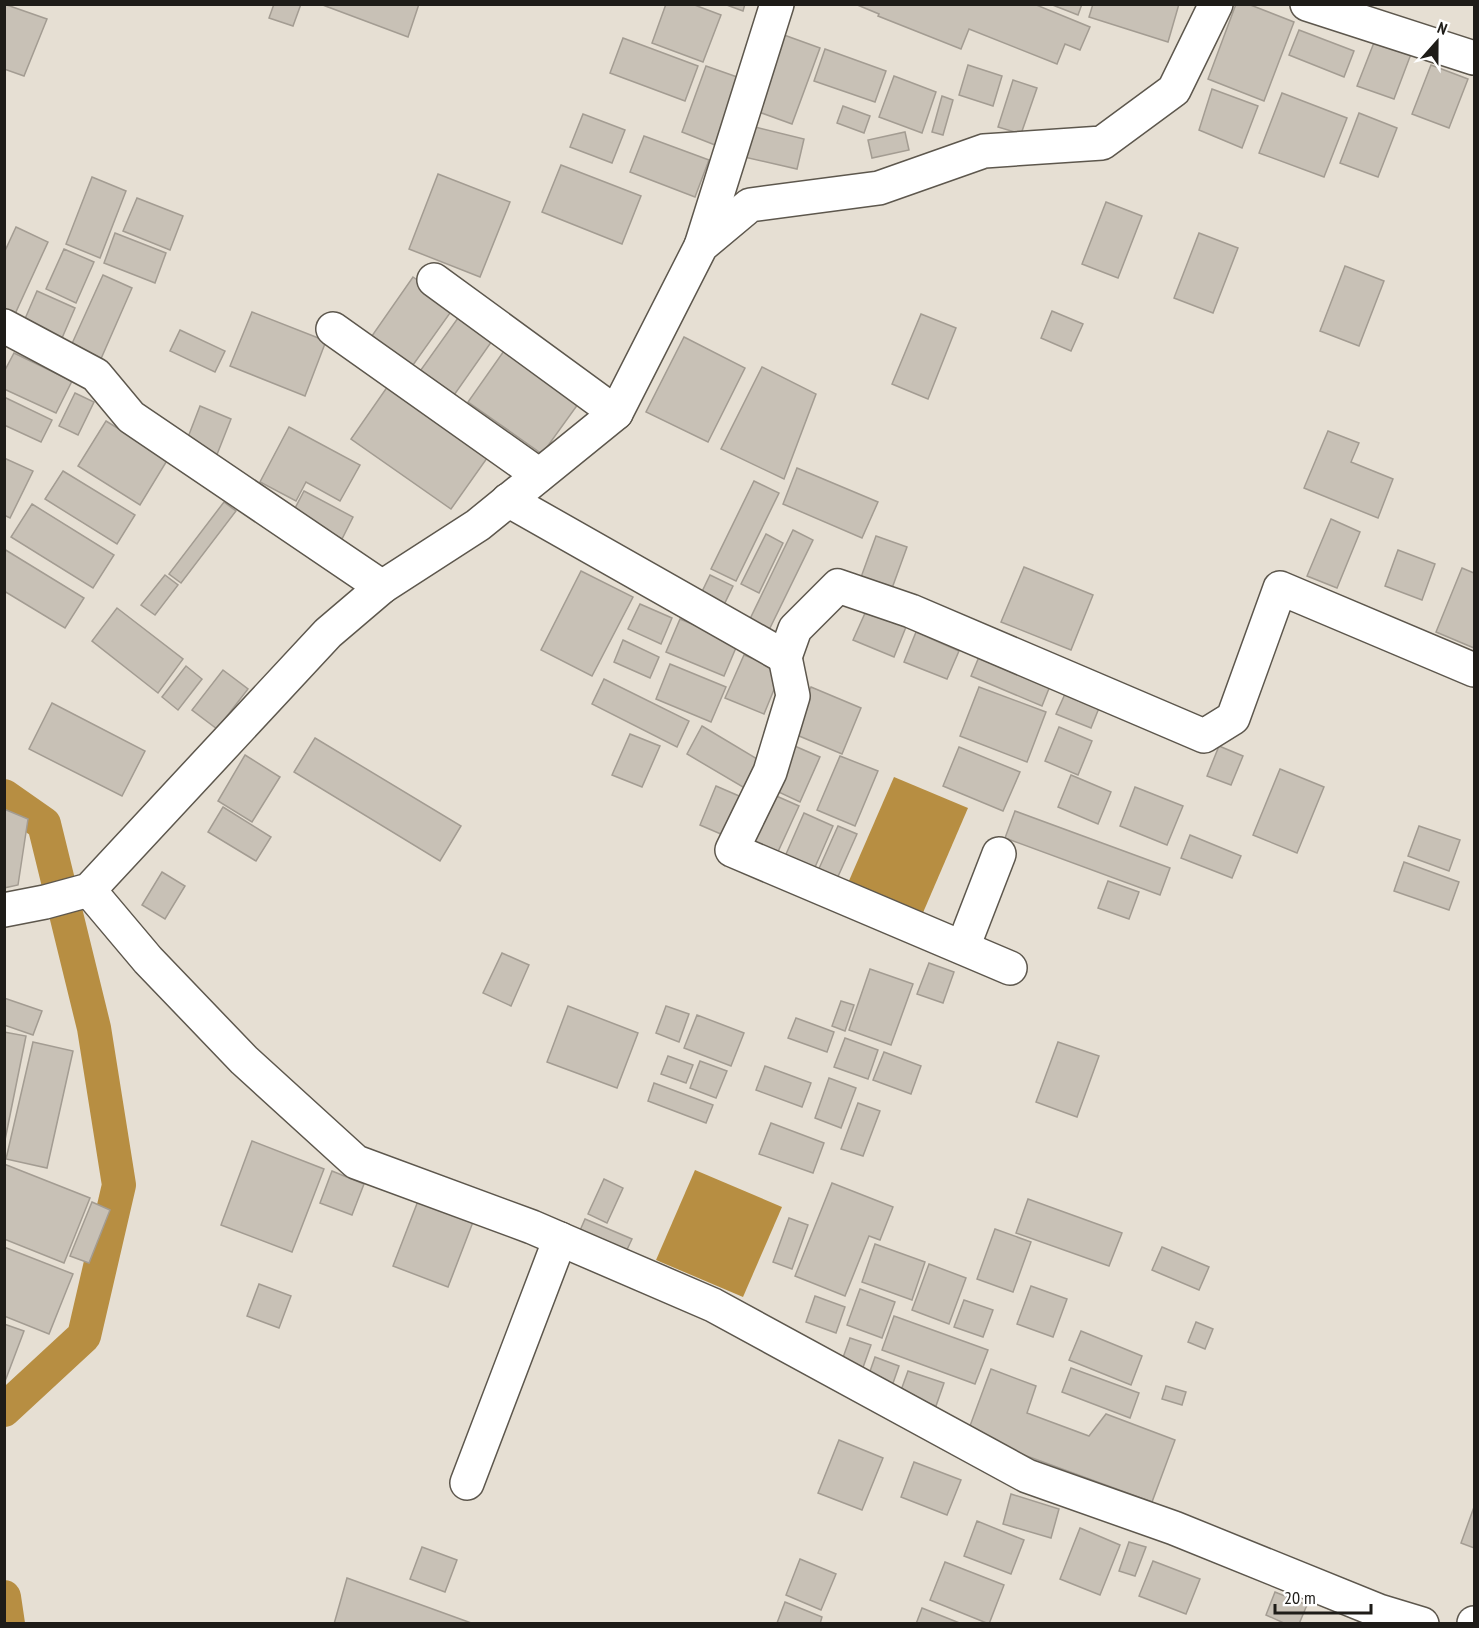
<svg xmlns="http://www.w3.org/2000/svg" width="1479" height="1628" font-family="'PT Sans Narrow',sans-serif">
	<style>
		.water { fill: #b78e42 }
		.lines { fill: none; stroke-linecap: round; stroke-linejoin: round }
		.canal { stroke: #b78e42; stroke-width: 34 }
		.building { fill: #c8c1b6; stroke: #a39c92; stroke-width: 1.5 }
		.minor-casing { stroke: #5d574d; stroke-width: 36 }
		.minor { stroke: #fff; stroke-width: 33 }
	</style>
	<rect width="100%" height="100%" fill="#e6dfd3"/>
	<g class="water">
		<path d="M 894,777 L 968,808 L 922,915 L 848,883 Z"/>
		<path d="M 695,1170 L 782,1207 L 743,1297 L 656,1260 Z"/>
	</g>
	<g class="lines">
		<g class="canal">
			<path d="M 4,796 L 44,824 L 94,1028 L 119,1185 L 84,1336 L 4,1410"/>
			<path d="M 4,1597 L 8,1624"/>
		</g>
	</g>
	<g class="building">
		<path d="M 4,4 L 47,19 L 24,76 L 4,69 Z"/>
		<path d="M 274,4 L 301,4 L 293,26 L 269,18 Z"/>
		<path d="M 320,4 L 419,4 L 408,37 Z"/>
		<path d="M 666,4 L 692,4 L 721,15 L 703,62 L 652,43 Z"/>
		<path d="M 724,4 L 745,4 L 743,11 Z"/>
		<path d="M 855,4 L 1034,4 L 1090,27 L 1080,50 L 1065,44 L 1057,64 L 969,29 L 961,49 L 878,16 L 879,14 Z"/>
		<path d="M 1050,4 L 1082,4 L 1078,15 Z"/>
		<path d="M 1093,4 L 1179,4 L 1168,42 L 1089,17 Z"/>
		<path d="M 1236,4 L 1248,4 L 1294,22 L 1264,101 L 1208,79 Z"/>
		<path d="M 1299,30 L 1354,51 L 1344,77 L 1289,55 Z"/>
		<path d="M 784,35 L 820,48 L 792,124 L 756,111 Z"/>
		<path d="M 623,38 L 698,66 L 685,101 L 610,73 Z"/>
		<path d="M 1375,40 L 1411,54 L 1394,99 L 1357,86 Z"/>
		<path d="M 825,49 L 886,71 L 875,102 L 814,81 Z"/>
		<path d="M 968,65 L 1002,76 L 993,106 L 959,95 Z"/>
		<path d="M 1431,65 L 1468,79 L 1449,128 L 1412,114 Z"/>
		<path d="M 706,66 L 740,78 L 715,145 L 682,132 Z"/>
		<path d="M 894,76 L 936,92 L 922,133 L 879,117 Z"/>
		<path d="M 1013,80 L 1037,88 L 1021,134 L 998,127 Z"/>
		<path d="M 1212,89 L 1258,106 L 1242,148 L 1199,130 Z"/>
		<path d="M 1282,93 L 1347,118 L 1324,177 L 1259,153 Z"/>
		<path d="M 942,96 L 953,100 L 943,135 L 932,132 Z"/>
		<path d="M 843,106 L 870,116 L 864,133 L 837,123 Z"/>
		<path d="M 1359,113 L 1397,128 L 1378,177 L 1340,163 Z"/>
		<path d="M 583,114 L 625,130 L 612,163 L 570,147 Z"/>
		<path d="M 751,126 L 804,139 L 797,169 L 744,157 Z"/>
		<path d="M 905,132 L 909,150 L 872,158 L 868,140 Z"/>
		<path d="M 644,136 L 709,160 L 695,197 L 630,172 Z"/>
		<path d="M 561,165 L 641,196 L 622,244 L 542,212 Z"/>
		<path d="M 438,174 L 510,202 L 480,277 L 409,249 Z"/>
		<path d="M 92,177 L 126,191 L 100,258 L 66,244 Z"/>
		<path d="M 137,198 L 183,216 L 170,250 L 123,231 Z"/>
		<path d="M 1106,202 L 1142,216 L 1118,278 L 1082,264 Z"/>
		<path d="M 16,227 L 48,242 L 15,314 L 4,309 L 4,253 Z"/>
		<path d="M 115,233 L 166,253 L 155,283 L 104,263 Z"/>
		<path d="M 1199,233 L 1238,248 L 1213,313 L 1174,298 Z"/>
		<path d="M 64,249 L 94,262 L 76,303 L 46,289 Z"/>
		<path d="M 1345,266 L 1384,281 L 1359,346 L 1320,331 Z"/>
		<path d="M 103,275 L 132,288 L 100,361 L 70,348 Z"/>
		<path d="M 413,277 L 455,306 L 408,372 L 367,343 Z"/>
		<path d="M 37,291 L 75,308 L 59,345 L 21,328 Z"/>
		<path d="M 1052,311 L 1083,324 L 1071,351 L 1041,338 Z"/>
		<path d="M 252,312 L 326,341 L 305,396 L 230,366 Z"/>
		<path d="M 921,314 L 956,328 L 928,399 L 892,384 Z"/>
		<path d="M 458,318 L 492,341 L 452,398 L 418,374 Z"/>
		<path d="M 180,330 L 225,351 L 215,372 L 170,351 Z"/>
		<path d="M 684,337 L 745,368 L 708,442 L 646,412 Z"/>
		<path d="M 506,348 L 581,400 L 542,454 L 468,402 Z"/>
		<path d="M 14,353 L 72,381 L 56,413 L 4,389 L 4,372 Z"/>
		<path d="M 762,367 L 816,394 L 784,479 L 721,449 Z"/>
		<path d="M 390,383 L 490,454 L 451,509 L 351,439 Z"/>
		<path d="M 75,393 L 94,402 L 78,435 L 59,426 Z"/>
		<path d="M 4,397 L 52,420 L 41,442 L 4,425 Z"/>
		<path d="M 200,406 L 231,419 L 216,457 L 185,445 Z"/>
		<path d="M 106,421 L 168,459 L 140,505 L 78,466 Z"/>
		<path d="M 289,427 L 360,465 L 340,501 L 306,482 L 296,501 L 260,482 Z"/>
		<path d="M 1328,431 L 1359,443 L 1351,462 L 1393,479 L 1378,518 L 1304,488 Z"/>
		<path d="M 4,458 L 33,471 L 10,518 L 4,515 Z"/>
		<path d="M 797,468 L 878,502 L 862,538 L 783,504 Z"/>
		<path d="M 63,471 L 135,515 L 117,544 L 45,499 Z"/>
		<path d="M 754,481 L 779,493 L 736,581 L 711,569 Z"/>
		<path d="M 304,491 L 353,517 L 342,539 L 293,512 Z"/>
		<path d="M 224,502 L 236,511 L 181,583 L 169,574 Z"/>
		<path d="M 32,504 L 114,555 L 93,588 L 11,537 Z"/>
		<path d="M 1331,519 L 1360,532 L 1337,588 L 1307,576 Z"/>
		<path d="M 793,530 L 813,540 L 769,630 L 749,621 Z"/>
		<path d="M 766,534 L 783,543 L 759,593 L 741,584 Z"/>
		<path d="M 876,536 L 907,547 L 891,591 L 860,580 Z"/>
		<path d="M 4,549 L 84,598 L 65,628 L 4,591 Z"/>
		<path d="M 1398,550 L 1435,564 L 1422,600 L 1385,586 Z"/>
		<path d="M 1024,567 L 1093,595 L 1071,650 L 1001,622 Z"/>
		<path d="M 1462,568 L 1474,573 L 1474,648 L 1436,632 Z"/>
		<path d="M 581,571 L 633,597 L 592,676 L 541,650 Z"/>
		<path d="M 165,575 L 178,585 L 155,615 L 141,605 Z"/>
		<path d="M 710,575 L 733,586 L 721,611 L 698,600 Z"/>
		<path d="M 640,604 L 672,618 L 661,644 L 628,629 Z"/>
		<path d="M 117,608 L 183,659 L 158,693 L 92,641 Z"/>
		<path d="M 866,611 L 906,627 L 894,657 L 853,640 Z"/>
		<path d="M 680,619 L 738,643 L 724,676 L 666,652 Z"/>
		<path d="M 916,632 L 959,651 L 947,679 L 904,662 Z"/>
		<path d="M 623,640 L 659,657 L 650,678 L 614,662 Z"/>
		<path d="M 981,652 L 1052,681 L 1042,706 L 971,676 Z"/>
		<path d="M 744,655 L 782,670 L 764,714 L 725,698 Z"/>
		<path d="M 670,664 L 726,687 L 711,722 L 656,699 Z"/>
		<path d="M 186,666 L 202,679 L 178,710 L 162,697 Z"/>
		<path d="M 223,670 L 248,689 L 217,729 L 192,710 Z"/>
		<path d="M 604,679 L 689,721 L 677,747 L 592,704 Z"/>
		<path d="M 811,687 L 861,708 L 842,754 L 792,733 Z"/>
		<path d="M 979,687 L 1046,712 L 1027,762 L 960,736 Z"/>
		<path d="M 1065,694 L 1099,708 L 1091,728 L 1056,714 Z"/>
		<path d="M 52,703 L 145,751 L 122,796 L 29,749 Z"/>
		<path d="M 702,726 L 764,763 L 748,790 L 687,754 Z"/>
		<path d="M 1059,727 L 1092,741 L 1078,775 L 1045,761 Z"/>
		<path d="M 630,734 L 660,746 L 642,787 L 612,775 Z"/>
		<path d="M 315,738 L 461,826 L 440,861 L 294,772 Z"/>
		<path d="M 790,744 L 820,757 L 800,802 L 770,788 Z"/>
		<path d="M 1219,746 L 1243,756 L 1231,785 L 1207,776 Z"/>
		<path d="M 959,747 L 1020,772 L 1003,811 L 943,786 Z"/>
		<path d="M 245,755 L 280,777 L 252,822 L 218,801 Z"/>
		<path d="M 840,756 L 878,771 L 855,826 L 817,810 Z"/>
		<path d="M 1280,769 L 1324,787 L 1297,853 L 1253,835 Z"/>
		<path d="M 1071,775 L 1111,792 L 1098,824 L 1058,807 Z"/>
		<path d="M 716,786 L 746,799 L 730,838 L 700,825 Z"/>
		<path d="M 1135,787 L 1183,806 L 1167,845 L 1120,826 Z"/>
		<path d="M 765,791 L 799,806 L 776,856 L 743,842 Z"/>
		<path d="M 223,807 L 271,837 L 256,861 L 208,832 Z"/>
		<path d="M 4,809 L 28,819 L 18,885 L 4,888 Z"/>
		<path d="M 1015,811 L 1170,868 L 1160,895 L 1005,838 Z"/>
		<path d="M 804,813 L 833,826 L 812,874 L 783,861 Z"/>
		<path d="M 838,826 L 857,834 L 836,881 L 817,873 Z"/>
		<path d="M 1419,826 L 1460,840 L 1449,871 L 1408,856 Z"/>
		<path d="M 1190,835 L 1241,856 L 1232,878 L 1181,858 Z"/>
		<path d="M 1404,862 L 1459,882 L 1449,910 L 1394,891 Z"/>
		<path d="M 162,872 L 185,886 L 165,919 L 142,905 Z"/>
		<path d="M 1108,881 L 1139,892 L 1129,919 L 1098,908 Z"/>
		<path d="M 502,953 L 529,965 L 511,1006 L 483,993 Z"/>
		<path d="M 929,963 L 954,972 L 943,1003 L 917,994 Z"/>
		<path d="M 870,969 L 913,984 L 891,1045 L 849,1030 Z"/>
		<path d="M 4,998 L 42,1011 L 33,1035 L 4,1025 Z"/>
		<path d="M 841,1001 L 854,1005 L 845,1031 L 832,1026 Z"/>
		<path d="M 568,1006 L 638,1033 L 617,1088 L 547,1062 Z"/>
		<path d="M 666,1006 L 689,1014 L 679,1042 L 656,1033 Z"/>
		<path d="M 697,1015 L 744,1033 L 731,1066 L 684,1048 Z"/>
		<path d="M 796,1018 L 834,1032 L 827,1052 L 788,1038 Z"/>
		<path d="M 4,1032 L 26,1036 L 4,1145 Z"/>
		<path d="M 845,1038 L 878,1050 L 868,1079 L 834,1067 Z"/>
		<path d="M 33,1042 L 73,1051 L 47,1168 L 6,1159 Z"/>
		<path d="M 1058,1042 L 1099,1056 L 1077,1117 L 1036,1102 Z"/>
		<path d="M 884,1052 L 921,1066 L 911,1094 L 873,1080 Z"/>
		<path d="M 668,1056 L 693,1065 L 686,1083 L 661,1074 Z"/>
		<path d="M 700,1061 L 727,1071 L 716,1098 L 690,1088 Z"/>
		<path d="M 765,1066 L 811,1083 L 802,1107 L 756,1090 Z"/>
		<path d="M 829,1078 L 856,1088 L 841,1128 L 815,1118 Z"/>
		<path d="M 654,1083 L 713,1105 L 706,1123 L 648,1101 Z"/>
		<path d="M 858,1103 L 880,1111 L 863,1156 L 841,1149 Z"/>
		<path d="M 771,1123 L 824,1143 L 813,1173 L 759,1154 Z"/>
		<path d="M 252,1141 L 324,1169 L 292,1252 L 221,1225 Z"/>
		<path d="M 4,1164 L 90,1198 L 64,1263 L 4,1239 Z"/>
		<path d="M 332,1171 L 364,1184 L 352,1215 L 320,1203 Z"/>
		<path d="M 604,1179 L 623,1188 L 607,1223 L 588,1214 Z"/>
		<path d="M 832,1183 L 893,1207 L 880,1240 L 869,1236 L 845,1296 L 795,1276 Z"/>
		<path d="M 1028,1199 L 1122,1233 L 1109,1266 L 1016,1233 Z"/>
		<path d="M 418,1201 L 473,1222 L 448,1287 L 393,1266 Z"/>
		<path d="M 92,1202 L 110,1210 L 89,1263 L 70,1256 Z"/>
		<path d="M 789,1218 L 808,1225 L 792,1269 L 773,1262 Z"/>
		<path d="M 585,1219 L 632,1239 L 624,1256 L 578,1235 Z"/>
		<path d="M 995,1229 L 1031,1242 L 1013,1292 L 977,1279 Z"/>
		<path d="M 875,1244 L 925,1262 L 912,1300 L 862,1282 Z"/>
		<path d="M 4,1247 L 73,1274 L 49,1334 L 4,1316 Z"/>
		<path d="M 1162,1247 L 1209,1267 L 1199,1290 L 1152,1270 Z"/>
		<path d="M 929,1264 L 966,1278 L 949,1324 L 912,1310 Z"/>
		<path d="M 259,1284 L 291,1296 L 279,1328 L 247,1316 Z"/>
		<path d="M 1031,1286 L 1067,1299 L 1053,1337 L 1017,1324 Z"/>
		<path d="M 860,1289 L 895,1302 L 882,1338 L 847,1325 Z"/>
		<path d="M 815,1296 L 845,1307 L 836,1333 L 806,1322 Z"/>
		<path d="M 964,1300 L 993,1310 L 983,1337 L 954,1327 Z"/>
		<path d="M 894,1316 L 988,1350 L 975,1384 L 882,1350 Z"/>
		<path d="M 1196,1322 L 1213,1329 L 1205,1349 L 1188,1342 Z"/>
		<path d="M 4,1324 L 24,1331 L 4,1384 Z"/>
		<path d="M 1081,1331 L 1142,1356 L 1131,1385 L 1069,1360 Z"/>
		<path d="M 850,1338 L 871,1345 L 861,1373 L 840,1366 Z"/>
		<path d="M 875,1357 L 899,1366 L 892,1386 L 868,1377 Z"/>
		<path d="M 1071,1368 L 1139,1393 L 1130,1418 L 1062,1392 Z"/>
		<path d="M 991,1369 L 1036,1386 L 1027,1413 L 1089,1436 L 1106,1414 L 1175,1440 L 1152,1502 L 967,1434 Z"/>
		<path d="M 908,1371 L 944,1383 L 936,1406 L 900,1393 Z"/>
		<path d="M 1166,1386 L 1186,1392 L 1182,1405 L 1162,1399 Z"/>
		<path d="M 839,1440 L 883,1458 L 862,1510 L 818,1493 Z"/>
		<path d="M 914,1462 L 961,1480 L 947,1515 L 901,1497 Z"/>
		<path d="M 1011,1494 L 1059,1509 L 1051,1538 L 1003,1524 Z"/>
		<path d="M 1474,1507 L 1474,1548 L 1461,1543 Z"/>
		<path d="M 977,1521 L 1024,1540 L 1011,1574 L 964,1556 Z"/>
		<path d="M 1080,1528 L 1120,1545 L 1100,1595 L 1060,1579 Z"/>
		<path d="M 1129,1542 L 1146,1547 L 1135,1576 L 1119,1571 Z"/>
		<path d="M 422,1547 L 457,1560 L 445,1592 L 410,1579 Z"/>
		<path d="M 800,1559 L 836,1574 L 821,1610 L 786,1595 Z"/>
		<path d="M 1153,1561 L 1200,1579 L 1186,1614 L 1139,1596 Z"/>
		<path d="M 945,1562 L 1004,1585 L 989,1624 L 930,1600 Z"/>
		<path d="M 347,1578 L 474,1624 L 334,1624 Z"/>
		<path d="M 1275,1592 L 1307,1605 L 1299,1624 L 1286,1624 L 1266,1615 Z"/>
		<path d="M 785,1602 L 822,1617 L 820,1624 L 777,1623 Z"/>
		<path d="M 922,1608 L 962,1624 L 916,1624 Z"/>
	</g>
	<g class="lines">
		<g class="minor-casing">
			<g id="minor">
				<path d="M 1307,4 L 1474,58"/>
				<path d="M 701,246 L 777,4"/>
				<path d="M 434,280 L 616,413"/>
				<path d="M 4,326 L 96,375 L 131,417 L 382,587"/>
				<path d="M 333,329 L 539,475"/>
				<path d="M 508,500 L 785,657 L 795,629 L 838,586 L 911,611 L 1204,736 L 1233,718 L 1280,588 L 1474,670"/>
				<path d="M 785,657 L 793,696 L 770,772 L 732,850 L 1010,968"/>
				<path d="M 89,890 L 148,960 L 244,1060 L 356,1162 L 532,1227 L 713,1305 L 1027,1476 L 1174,1528 L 1379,1611 L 1422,1624"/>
				<path d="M 4,910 L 45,902 L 89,890 L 328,633 L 382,587 L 478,525 L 616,413 L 701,246 L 750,205 L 879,188 L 984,151 L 1102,143 L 1174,90 L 1216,4"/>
				<path d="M 963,947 L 999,854"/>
				<path d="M 467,1483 L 560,1239"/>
				<path d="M 1474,1624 L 1474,1623"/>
			</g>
		</g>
		<use href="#minor" class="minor"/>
	</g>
	<rect width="1479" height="1628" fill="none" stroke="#1e1c18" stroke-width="12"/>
	<g transform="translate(1437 42) rotate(21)" stroke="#ffffff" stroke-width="4.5" paint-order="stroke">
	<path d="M0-4.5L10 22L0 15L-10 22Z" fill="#1e1c18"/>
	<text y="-9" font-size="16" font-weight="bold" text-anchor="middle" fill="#1e1c18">N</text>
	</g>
	<path d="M1275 1604v9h96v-9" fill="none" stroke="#1e1c18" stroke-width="3"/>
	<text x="1284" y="1604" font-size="18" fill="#1e1c18" stroke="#ffffff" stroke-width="4.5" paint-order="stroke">20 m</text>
</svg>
